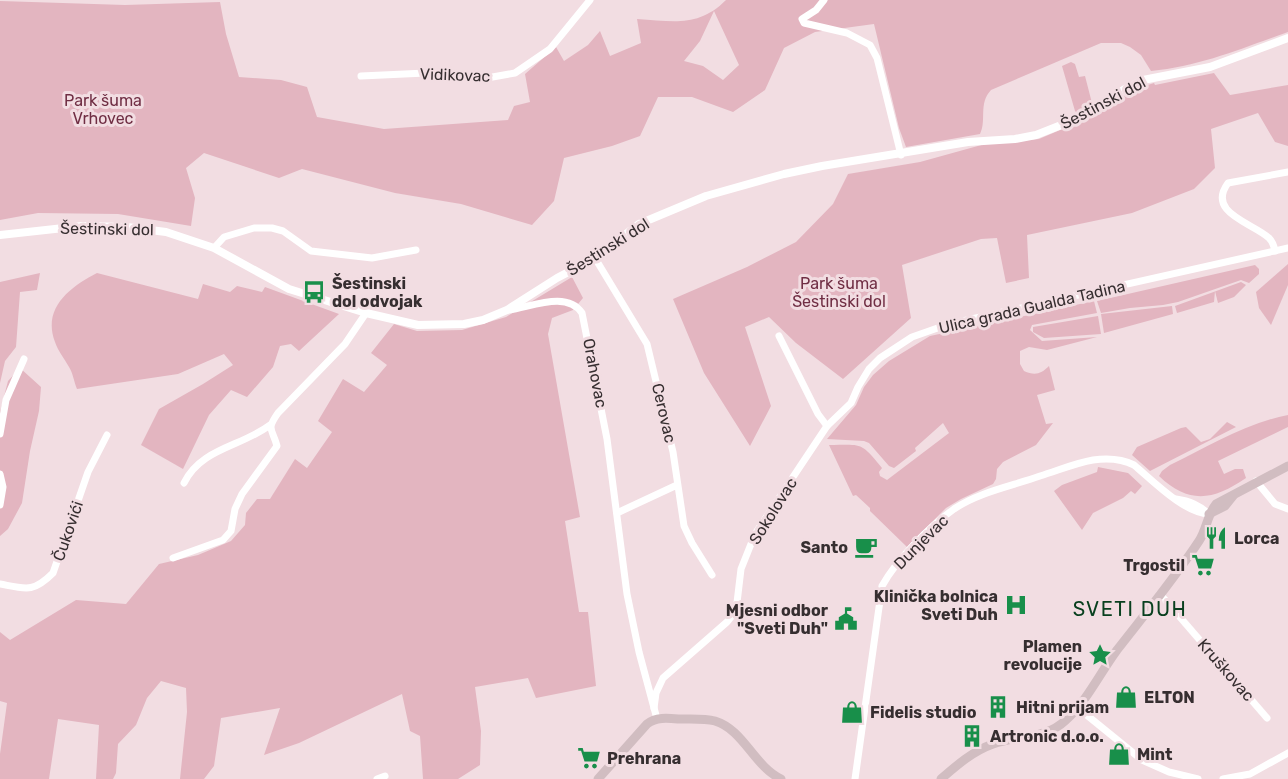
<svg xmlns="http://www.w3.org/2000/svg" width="1288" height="779" font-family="Rubik,sans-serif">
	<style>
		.green { fill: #e3b5c0; fill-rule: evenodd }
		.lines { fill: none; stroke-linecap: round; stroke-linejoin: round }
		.minor { stroke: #fff; stroke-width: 7 }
		.tertiary { stroke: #fff; stroke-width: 8 }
		.secondary { stroke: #d1bdc1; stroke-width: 9 }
		.labels { text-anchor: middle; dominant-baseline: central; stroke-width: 6; stroke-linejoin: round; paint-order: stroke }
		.street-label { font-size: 16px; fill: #362e30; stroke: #f2dde2 }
		.park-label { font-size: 16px; fill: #702e44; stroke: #f2dde2 }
		.poi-label { font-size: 16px; font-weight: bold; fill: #362e30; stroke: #f2dde2; text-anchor: start }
		.quarter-label { font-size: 20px; letter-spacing: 1.5px; fill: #09401f; stroke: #f2dde2 }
	</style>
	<rect width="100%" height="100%" fill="#f2dde2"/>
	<g class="green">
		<path d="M 726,0 L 1288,0 L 1288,32 C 1242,48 1201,66 1151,71 L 1141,55 L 1130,47 L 1121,43 L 1101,43 L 991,90 C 978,104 987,120 980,134 L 906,147 L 899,128 L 874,24 L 815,32 L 784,48 L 765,90 L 733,112 L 692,97 L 658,97 L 640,136 L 612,146 L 564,158 L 554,201 L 532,225 L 461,204 L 395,193 L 302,169 L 279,178 L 204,153 L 186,168 L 195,198 L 191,226 L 118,214 L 38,213 L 0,220 L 0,1 L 125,5 L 220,2 L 226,34 L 239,77 L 281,80 L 307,87 L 317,117 L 384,129 L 508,120 L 514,106 L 530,102 L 525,74 L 556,47 L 564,61 L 588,45 L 600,31 L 610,56 L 641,43 L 637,19 C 673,21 698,28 726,0 ZM 714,11 L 739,65 L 723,80 L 703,66 L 684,61 L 700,41 Z"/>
		<path d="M 1071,62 L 1075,64 L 1079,77 L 1085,76 L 1093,107 L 1079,115 L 1075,111 L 1062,66 Z"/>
		<path d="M 1214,73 L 1230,95 L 1288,85 L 1288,146 L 1275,142 L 1258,113 L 1211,129 L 1215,168 L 1194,189 L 1132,213 L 1027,235 L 1029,278 L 1006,283 L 997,238 L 981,239 L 902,265 L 911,318 L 843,379 L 796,343 L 769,317 L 745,327 L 771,406 L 750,446 L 704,373 L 673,299 L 747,267 L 796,242 L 833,204 L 848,174 L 920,162 L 985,144 L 1039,139 L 1086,119 L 1135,89 L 1154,83 L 1155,85 Z"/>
		<path d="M 1288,264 L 1288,285 L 1271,325 L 1259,308 L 1256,292 Z"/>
		<path d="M 1255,265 L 1259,269 L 1259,274 L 1249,283 L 1241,280 L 1178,302 L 1163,305 L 1130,308 L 1101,313 L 1097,301 Z"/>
		<path d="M 40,273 L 37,290 L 20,292 L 16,347 L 5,361 L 0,383 L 0,282 Z"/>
		<path d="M 97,273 L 198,299 L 203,284 L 230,292 L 237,286 L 262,292 L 265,287 L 339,314 L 299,351 L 291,344 L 280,346 L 273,367 L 247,397 L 231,390 L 209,415 L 183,469 L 141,445 L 159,409 L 203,384 L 233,365 L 224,354 L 178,374 L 77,389 C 74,382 73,373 69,367 C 64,358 58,351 55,342 C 42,308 70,287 97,273 Z"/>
		<path d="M 572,277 L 583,298 L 573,310 L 552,318 L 548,334 L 580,517 L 565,521 L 579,612 L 588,612 L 596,686 L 536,698 L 528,678 L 475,687 L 481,731 L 480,765 L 458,779 L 423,779 L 420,736 L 410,731 L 402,694 L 299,743 L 264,755 L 280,708 L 221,718 L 214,766 L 204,779 L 180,779 L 187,712 L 186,688 L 161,681 L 147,698 L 136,725 L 118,744 L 116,773 L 113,779 L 96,779 L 99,725 L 58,719 L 49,779 L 0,779 L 0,754 L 7,703 L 0,701 L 0,632 L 10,640 L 76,600 L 126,604 L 159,564 L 198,555 L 231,541 L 245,525 L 246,513 L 257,499 L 270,499 L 295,459 L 307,468 L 332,432 L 318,421 L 343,379 L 364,392 L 387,365 L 371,353 L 394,324 L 417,331 L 462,330 L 506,317 Z"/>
		<path d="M 1241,282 L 1246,285 L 1234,297 L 1218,303 L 1215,291 L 1214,302 L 1177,313 L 1175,306 Z"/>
		<path d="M 1094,301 L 1097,313 L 1032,325 L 1030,330 L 1042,341 L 1097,337 L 1047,350 L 1029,347 L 1020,351 L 1020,364 L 1024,371 C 1035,376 1041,374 1049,366 L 1055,390 L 1037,395 L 1046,424 L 1053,423 L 1036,445 L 1003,462 L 997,469 L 996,479 L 993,484 L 961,499 L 946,508 L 907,547 L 870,511 L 870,508 L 856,495 L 853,496 L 829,445 C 862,445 860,441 882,468 L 879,472 L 880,476 L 887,480 L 949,433 L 943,423 L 915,448 L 916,451 L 894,468 L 889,466 L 869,443 L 864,441 L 827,439 L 856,405 L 864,387 L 873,375 L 889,361 L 930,336 Z"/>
		<path d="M 1172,306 L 1173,314 L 1104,333 L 1101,314 Z"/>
		<path d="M 1098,316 L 1101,334 L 1044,338 L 1033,332 L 1033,327 Z"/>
		<path d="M 20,368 L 41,387 L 39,411 L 30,451 L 22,503 L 8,529 L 0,536 L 0,412 L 8,381 Z"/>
		<path d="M 1288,415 L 1288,427 L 1218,461 L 1224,474 L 1235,469 L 1243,469 L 1246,478 C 1214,500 1189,505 1159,476 L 1162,471 L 1170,465 C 1209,446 1246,423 1288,415 Z"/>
		<path d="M 1227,422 L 1236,427 L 1150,471 L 1132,455 L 1137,447 L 1181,428 L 1186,427 L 1201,442 L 1210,439 Z"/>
		<path d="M 1098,467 L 1128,473 L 1142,486 L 1135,494 L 1131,491 L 1123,498 L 1093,513 L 1082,530 L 1054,491 L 1062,485 L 1097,472 Z"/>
	</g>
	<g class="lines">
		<g class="minor">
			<path d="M 824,0 L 816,10 L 802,19 L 804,23 L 847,33 L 870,45 L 877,58 L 901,155"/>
			<path d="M 361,76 L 426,73 L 487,78 L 515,73 L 550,49 L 590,0"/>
			<path d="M 214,248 L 224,237 L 254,228 L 272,228 L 283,231 L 311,251 L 372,258 L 416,250"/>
			<path d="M 1275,251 C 1274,246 1273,242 1269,238 C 1253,223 1206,213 1228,183 L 1288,172"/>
			<path d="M 595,258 L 647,344 L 673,452 L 684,526 L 692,543 L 712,575"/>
			<path d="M 509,310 C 531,307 567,290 582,313 L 607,439 L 627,594 L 639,652 L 657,719"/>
			<path d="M 779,336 L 818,414 L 827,426"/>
			<path d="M 0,434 L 6,400 L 24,359"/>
			<path d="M 0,474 L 3,487 L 0,505"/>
			<path d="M 1256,481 L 1275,504 L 1288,509"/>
			<path d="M 184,483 C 201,448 241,447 270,425"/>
			<path d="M 1176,499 C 1190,501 1199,505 1209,514"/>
			<path d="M 617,513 L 677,485"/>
			<path d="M 173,558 L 223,540 L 231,531 L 235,509 L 242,494 L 277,446 C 272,428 266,430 278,413 L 345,344 L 366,313"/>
			<path d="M 0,584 C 26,589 33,593 53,573 L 88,472 L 107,435"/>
			<path d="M 1160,594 L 1267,718"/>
			<path d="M 654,708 L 656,693 L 663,678 L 727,622 L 736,611 L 741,569 L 755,534 L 827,426 L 851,403 L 858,387 L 869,369 L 880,358 L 912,337 L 949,324 L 1288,248"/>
			<path d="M 1078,708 L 1142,760 L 1169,772 L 1198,779"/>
			<path d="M 377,779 L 385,776"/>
			<path d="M 855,779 L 882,586 C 897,559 929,527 954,509 C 979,492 1012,486 1040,476 C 1057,471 1075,463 1093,460 C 1107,458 1122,459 1134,465 C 1153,481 1184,513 1209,514"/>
			<path d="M 1223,779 L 1250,774 L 1288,753"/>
		</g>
		<path class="tertiary" d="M 0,235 L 82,226 L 127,227 L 166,232 L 214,248 L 289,289 L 366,313 L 418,325 L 464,324 L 483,320 L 507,310 L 557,278 L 595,258 L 639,224 L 706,196 L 784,174 L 822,166 L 968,142 L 1015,139 L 1036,135 L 1079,118 L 1125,89 L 1143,80 L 1210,67 L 1288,38"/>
		<g class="secondary">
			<path d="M 1209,514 L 1225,506 L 1233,496"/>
			<path d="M 598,779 L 647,724 C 656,717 667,718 678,719 C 690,719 704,718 715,721 C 744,730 753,765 781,779"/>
			<path d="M 941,779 C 957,765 973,751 993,744 C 1018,735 1045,740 1066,720 C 1087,701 1100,673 1117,650 C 1145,614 1174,579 1199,541 C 1207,529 1207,515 1216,504 L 1288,466"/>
		</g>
	</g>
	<defs>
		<g id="bus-bare" transform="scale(1.8)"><path d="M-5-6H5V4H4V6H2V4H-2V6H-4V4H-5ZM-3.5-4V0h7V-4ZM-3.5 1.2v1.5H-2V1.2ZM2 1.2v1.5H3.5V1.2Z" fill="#188f4a" stroke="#f2dde2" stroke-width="2.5" paint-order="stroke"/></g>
		<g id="restaurant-bare" transform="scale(1.8)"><path d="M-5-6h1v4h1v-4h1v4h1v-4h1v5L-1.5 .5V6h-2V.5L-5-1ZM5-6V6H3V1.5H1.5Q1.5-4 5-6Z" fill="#188f4a" stroke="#f2dde2" stroke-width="2.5" paint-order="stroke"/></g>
		<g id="cafe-bare" transform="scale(1.8)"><path d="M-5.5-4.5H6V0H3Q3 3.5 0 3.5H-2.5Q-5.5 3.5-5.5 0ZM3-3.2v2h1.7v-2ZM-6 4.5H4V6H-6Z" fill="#188f4a" stroke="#f2dde2" stroke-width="2.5" paint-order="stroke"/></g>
		<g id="supermarket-bare" transform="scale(1.8)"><path d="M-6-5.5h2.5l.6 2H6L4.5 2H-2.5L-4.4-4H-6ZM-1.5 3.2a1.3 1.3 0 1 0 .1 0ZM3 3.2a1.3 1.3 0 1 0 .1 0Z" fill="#188f4a" stroke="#f2dde2" stroke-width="2.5" paint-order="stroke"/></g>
		<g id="hospital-bare" transform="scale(1.8)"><path d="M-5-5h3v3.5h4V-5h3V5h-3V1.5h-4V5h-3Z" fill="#188f4a" stroke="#f2dde2" stroke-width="2.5" paint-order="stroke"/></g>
		<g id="civic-bare" transform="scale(1.8)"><path d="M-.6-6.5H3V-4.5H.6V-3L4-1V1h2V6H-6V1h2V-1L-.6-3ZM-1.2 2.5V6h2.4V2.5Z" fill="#188f4a" stroke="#f2dde2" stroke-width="2.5" paint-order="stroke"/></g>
		<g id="sight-bare" transform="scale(1.8)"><path d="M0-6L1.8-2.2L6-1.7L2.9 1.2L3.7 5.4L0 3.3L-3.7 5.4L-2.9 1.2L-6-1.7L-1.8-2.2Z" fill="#188f4a" stroke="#f2dde2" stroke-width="2.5" paint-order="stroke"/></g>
		<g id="shop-bare" transform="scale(1.8)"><path d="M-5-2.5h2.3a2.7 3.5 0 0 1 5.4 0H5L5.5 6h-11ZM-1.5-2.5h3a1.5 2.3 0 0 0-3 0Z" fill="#188f4a" stroke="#f2dde2" stroke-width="2.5" paint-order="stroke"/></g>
		<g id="building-bare" transform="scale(1.8)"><path d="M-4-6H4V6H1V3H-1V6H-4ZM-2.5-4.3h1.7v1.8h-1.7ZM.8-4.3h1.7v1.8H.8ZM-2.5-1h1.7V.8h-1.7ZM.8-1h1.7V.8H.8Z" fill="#188f4a" stroke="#f2dde2" stroke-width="2.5" paint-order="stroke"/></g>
	</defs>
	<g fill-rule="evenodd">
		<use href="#bus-bare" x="314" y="292"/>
		<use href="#restaurant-bare" x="1216" y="538"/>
		<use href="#cafe-bare" x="866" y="547"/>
		<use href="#supermarket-bare" x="1203" y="565"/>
		<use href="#hospital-bare" x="1016" y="605"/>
		<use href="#civic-bare" x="846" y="619"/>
		<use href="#sight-bare" x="1100" y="655"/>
		<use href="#shop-bare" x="1126" y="697"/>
		<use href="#building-bare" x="998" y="707"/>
		<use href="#shop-bare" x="852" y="712"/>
		<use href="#building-bare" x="972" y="736"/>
		<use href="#shop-bare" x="1119" y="754"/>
		<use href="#supermarket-bare" x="589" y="758"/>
	</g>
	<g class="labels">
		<g class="street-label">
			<text transform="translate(455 75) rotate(2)">Vidikovac</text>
			<text transform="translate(1103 103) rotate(-28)">Šestinski dol</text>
			<text transform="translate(107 229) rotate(1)">Šestinski dol</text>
			<text transform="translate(608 247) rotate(-32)">Šestinski dol</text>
			<text transform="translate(1032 307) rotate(-13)">Ulica grada Gualda Tadina</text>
			<text transform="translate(595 373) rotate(79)">Orahovac</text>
			<text transform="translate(664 413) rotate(77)">Cerovac</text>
			<text transform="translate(773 511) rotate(-58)">Sokolovac</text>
			<text transform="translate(68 531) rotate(-71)">Čukovići</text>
			<text transform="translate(921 542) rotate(-45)">Dunjevac</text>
			<text transform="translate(1226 670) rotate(49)">Kruškovac</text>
		</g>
		<g class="park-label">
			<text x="103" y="100">Park šuma<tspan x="103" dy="18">Vrhovec</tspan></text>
			<text x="839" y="283">Park šuma<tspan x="839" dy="18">Šestinski dol</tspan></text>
		</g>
		<g class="poi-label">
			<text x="332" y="283">Šestinski<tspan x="332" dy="18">dol odvojak</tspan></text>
			<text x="1234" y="538">Lorca</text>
			<text x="848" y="547" text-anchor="end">Santo</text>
			<text x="1185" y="565" text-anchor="end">Trgostil</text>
			<text x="998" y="596" text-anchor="end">Klinička bolnica<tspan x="998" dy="18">Sveti Duh</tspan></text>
			<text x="828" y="610" text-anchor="end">Mjesni odbor<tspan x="828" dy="18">"Sveti Duh"</tspan></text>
			<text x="1082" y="646" text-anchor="end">Plamen<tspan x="1082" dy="18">revolucije</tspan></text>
			<text x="1144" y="697">ELTON</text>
			<text x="1016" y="707">Hitni prijam</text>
			<text x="870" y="712">Fidelis studio</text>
			<text x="990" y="736">Artronic d.o.o.</text>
			<text x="1137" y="754">Mint</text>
			<text x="607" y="758">Prehrana</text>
		</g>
		<g class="quarter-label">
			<text x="1130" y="609">SVETI DUH</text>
		</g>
	</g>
</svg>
